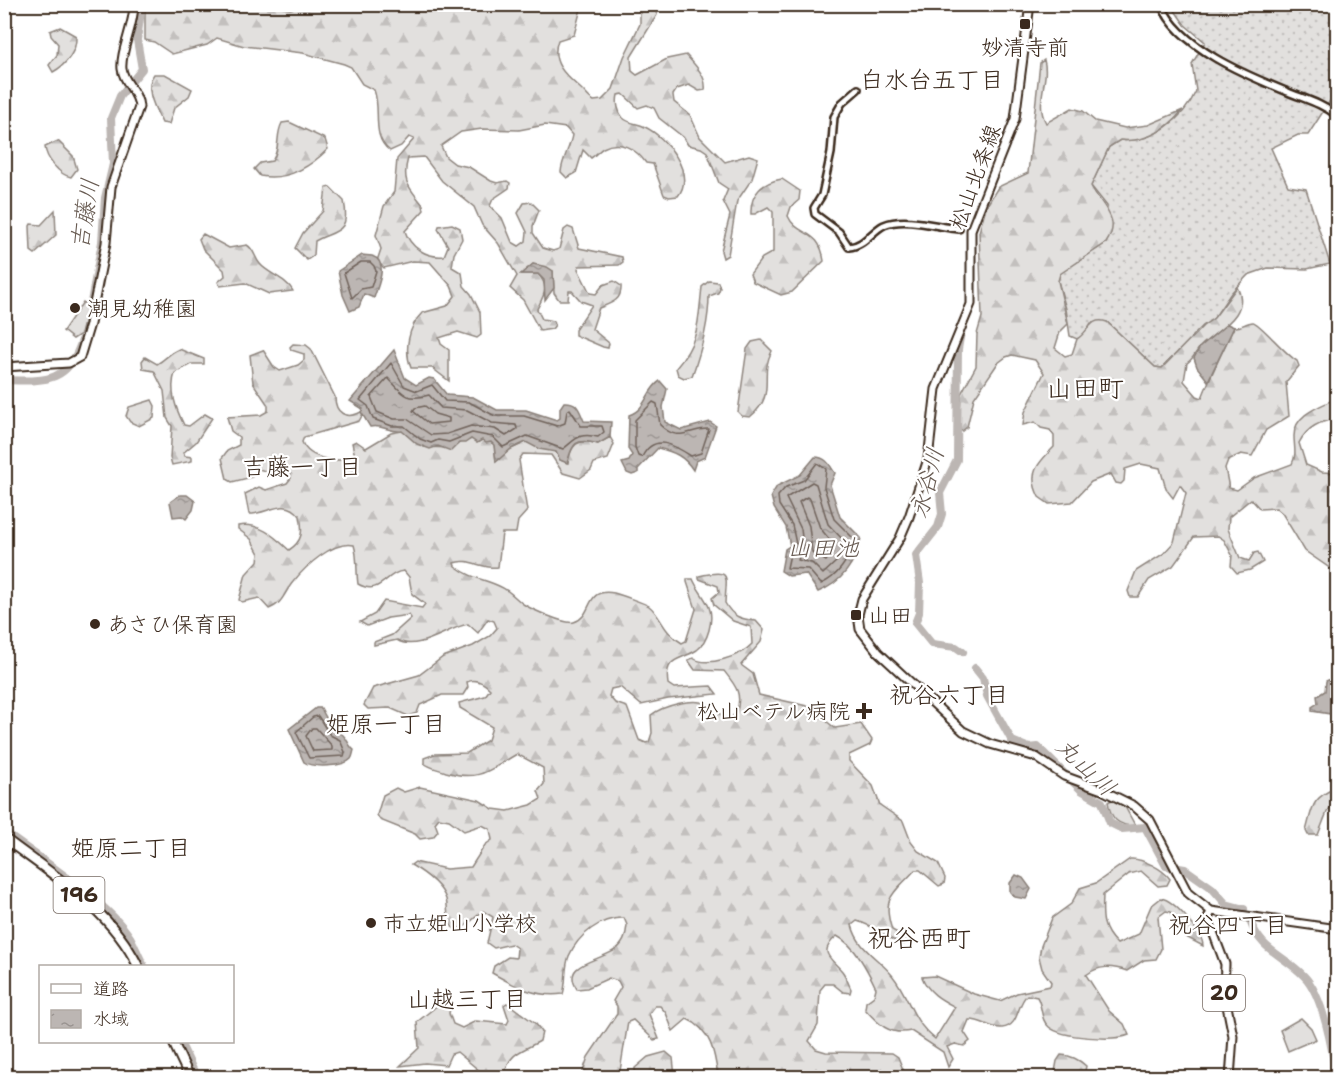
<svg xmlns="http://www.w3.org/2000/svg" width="1342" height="1082" font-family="'Shantell Sans','Klee One',sans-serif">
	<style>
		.grass { fill: url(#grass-dots); stroke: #8e857e; stroke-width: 1.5 }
		.forest { fill: url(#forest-firs); stroke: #8e857e; stroke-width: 1.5 }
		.park { fill: #e2e0de; stroke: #8e857e; stroke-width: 1.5 }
		.water { fill: url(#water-ripples); stroke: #887e77; stroke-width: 1.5 }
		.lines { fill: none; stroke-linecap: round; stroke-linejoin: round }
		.shore { stroke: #6f625a; stroke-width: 1.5 }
		.river { stroke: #bcb6b3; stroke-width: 8 }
		.tertiary-casing { stroke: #3b2a1e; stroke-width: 10 }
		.primary-casing { stroke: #3b2a1e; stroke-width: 11 }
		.trunk-casing { stroke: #3b2a1e; stroke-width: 12 }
		.tertiary { stroke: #fff; stroke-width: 5 }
		.primary { stroke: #fff; stroke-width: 7 }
		.trunk { stroke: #fff; stroke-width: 8 }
		.poi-dot { fill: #3b2a1e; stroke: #fff; stroke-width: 2 }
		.labels { text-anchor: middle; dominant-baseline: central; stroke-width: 4.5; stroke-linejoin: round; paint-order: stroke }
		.shield { fill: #fff; stroke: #766a62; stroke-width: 1.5 }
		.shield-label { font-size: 21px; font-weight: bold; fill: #3b2a1e }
		.poi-label { font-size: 22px; fill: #3b2a1e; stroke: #fff; text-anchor: start }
		.street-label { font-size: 22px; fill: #3b2a1e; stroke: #fff }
		.neighbourhood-label { font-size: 24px; fill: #3b2a1e; stroke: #fff }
		.water-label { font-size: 24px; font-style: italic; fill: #685b52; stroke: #fff }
		.quarter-label { font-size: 26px; fill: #3b2a1e; stroke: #fff }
	</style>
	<defs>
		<pattern id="grass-dots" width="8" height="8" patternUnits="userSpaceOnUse" patternTransform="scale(1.5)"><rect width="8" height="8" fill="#e2e0de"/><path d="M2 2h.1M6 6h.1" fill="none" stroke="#c3c0be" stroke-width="1.8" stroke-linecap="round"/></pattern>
		<pattern id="forest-firs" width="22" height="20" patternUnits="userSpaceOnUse" patternTransform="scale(1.5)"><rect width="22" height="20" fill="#e2e0de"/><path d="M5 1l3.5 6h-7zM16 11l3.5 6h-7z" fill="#c3c0be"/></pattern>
		<pattern id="water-ripples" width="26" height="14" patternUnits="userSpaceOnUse" patternTransform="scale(1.5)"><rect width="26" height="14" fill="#bcb6b3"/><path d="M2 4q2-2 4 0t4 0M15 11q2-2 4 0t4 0" fill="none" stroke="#9a9491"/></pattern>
	</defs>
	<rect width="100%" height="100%" fill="#fff"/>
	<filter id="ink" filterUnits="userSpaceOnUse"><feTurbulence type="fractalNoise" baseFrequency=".0167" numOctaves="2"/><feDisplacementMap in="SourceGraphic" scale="12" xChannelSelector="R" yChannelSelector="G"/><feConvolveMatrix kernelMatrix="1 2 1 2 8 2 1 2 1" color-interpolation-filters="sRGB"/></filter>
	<g filter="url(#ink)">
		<path class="grass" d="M 1171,5 L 1337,5 L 1337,90 L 1308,135 L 1298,135 L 1271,148 L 1288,186 L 1306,189 L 1330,264 L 1307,269 L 1268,268 L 1248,275 L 1231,293 L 1214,318 L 1203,326 L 1162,368 L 1155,367 L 1107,322 L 1091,323 L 1083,336 L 1077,339 L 1070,336 L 1066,309 L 1058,281 L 1060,273 L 1106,243 L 1107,206 L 1091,186 L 1109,147 L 1120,140 C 1152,144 1184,119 1196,91 L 1192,64 L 1205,42 L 1185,25 Z"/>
		<g class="forest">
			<path d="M 145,4 L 276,4 C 286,10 293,11 303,4 L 582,5 L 574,35 L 558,40 C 550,62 565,75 580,88 C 586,93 588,98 594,101 L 602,100 L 613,89 L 624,57 L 640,24 L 640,11 L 630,5 L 659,5 L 657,15 L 631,57 L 632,71 L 637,75 L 667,59 L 686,55 C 694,64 707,76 705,90 L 699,91 L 689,85 L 677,89 L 673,95 L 674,102 L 690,115 L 700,137 L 725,162 L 749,155 L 758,158 L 752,179 L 737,201 L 728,255 L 723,258 L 721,251 L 730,215 L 723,201 L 728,189 L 719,183 L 707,152 L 701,148 L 688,145 L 683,137 L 659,118 L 654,108 L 647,105 L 638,108 L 623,94 L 618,95 C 616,103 618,112 623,118 C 630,124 637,123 645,127 C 666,137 696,173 678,196 L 669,197 L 664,195 L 653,164 L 646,163 C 636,149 620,139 603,148 C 598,151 596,155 591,158 L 583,150 L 576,173 L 567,178 L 561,172 C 562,159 570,148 572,135 L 566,128 L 545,125 L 519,130 L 482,129 L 461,132 L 441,146 L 446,157 L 455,164 L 469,167 L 491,181 L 497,183 L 507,181 L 510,183 L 509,188 L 493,199 L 490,206 L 502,218 L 512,242 L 519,246 L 526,241 L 527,232 L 518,213 L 524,203 L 531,202 L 539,210 L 533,226 L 533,233 L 543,248 L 553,251 L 559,249 L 564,230 L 568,227 L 573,229 L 579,248 L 622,257 L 623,262 L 619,265 L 579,266 L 578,269 L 590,293 L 596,294 L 603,285 L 614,281 L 621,286 C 622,301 611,303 599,308 L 592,329 L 609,343 L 608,348 L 603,347 L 575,335 L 575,330 L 592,305 L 581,301 L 572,291 L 569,291 L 568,300 L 559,300 L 554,293 L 553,271 L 533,264 L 521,274 L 538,274 C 550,287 544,295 537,309 L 542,319 L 554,321 L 555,325 L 552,329 L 540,331 L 523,300 L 510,288 L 517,276 L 498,243 L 482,225 L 474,207 L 442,181 L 424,157 L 408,158 C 401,183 410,188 423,205 L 424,210 L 405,231 C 410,247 426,258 444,256 L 448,246 L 438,229 L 439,226 L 452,224 L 460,228 L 462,239 L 454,254 L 452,267 L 462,273 L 464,286 L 471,294 L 480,312 L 481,335 L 477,338 L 458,332 L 439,338 L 441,344 L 449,350 L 449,381 L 432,368 L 411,368 C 404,350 408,327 422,313 L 447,306 L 455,296 L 451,286 L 430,262 L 413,261 L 384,268 L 377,261 L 381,249 L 376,235 L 384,206 L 394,192 L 397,159 L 414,139 L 409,137 L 401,146 L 390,151 C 370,136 382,110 374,90 L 362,84 L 351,67 L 344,64 L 303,53 L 244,46 L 217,38 L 207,45 L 172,54 L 154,42 L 145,40 Z"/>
			<path d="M 60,27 L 76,36 C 77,51 66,65 53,72 L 49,65 L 57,55 L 58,44 L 51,36 L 50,31 Z"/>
			<path d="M 1044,60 C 1050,80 1034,102 1046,123 L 1072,108 L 1083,111 L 1095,121 L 1125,128 L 1148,125 L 1183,110 C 1167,129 1146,143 1120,140 L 1109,147 L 1091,186 C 1101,206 1123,219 1106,243 L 1060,274 L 1058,281 L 1068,324 L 1060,332 L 1055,348 L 1065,356 L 1072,354 L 1077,339 C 1089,332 1090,316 1107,322 L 1155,367 L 1162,368 L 1203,326 L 1214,318 L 1237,287 C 1252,314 1217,330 1202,345 C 1195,351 1195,358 1187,363 L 1184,381 L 1197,396 L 1202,398 C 1211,374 1223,351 1234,327 C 1241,328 1246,322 1253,322 C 1259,322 1286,355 1297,361 L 1299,366 L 1286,382 L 1289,416 L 1266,430 L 1252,456 L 1241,454 L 1228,460 L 1225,468 L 1229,488 L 1237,490 L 1254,478 L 1292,464 C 1297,454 1294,447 1294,436 C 1294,414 1321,406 1337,398 L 1337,419 C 1320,421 1307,427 1299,443 L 1306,465 L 1322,472 L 1337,473 L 1337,573 L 1305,551 L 1282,513 L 1276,508 L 1260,509 L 1251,499 L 1229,517 L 1228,529 L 1240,558 L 1249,561 L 1254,553 L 1258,552 L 1263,562 L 1250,570 L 1237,573 L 1231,566 L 1232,555 L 1224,540 L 1218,536 L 1194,537 L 1173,566 L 1149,580 L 1138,597 L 1130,597 L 1128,591 L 1136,571 L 1163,554 L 1174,542 L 1186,493 L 1180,485 L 1173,498 L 1166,489 L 1160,468 L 1141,464 L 1125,469 L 1124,481 L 1121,484 L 1116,483 L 1111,474 L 1091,482 L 1072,502 L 1049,504 L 1039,497 C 1027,474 1037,464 1054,447 L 1054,436 L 1050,430 L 1041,428 L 1035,422 L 1023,425 L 1025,412 L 1044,373 L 1035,360 L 1012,355 L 1006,357 L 998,363 L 974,398 L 967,427 L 962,431 L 959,429 L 961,394 L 976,366 L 977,334 L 982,317 L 979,232 L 986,207 L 998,187 L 1028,173 L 1040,63 Z"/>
			<path d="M 154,74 L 165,74 L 192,89 L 189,96 L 174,108 L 169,124 L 162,123 C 156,110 143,88 154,74 Z"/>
			<path d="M 289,122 L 325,139 L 328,149 C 309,168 286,181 260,176 L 254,169 L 260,163 L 272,161 C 281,148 275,136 282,123 Z"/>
			<path d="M 58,141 L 73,156 L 77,169 L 71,177 C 59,175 46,158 45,147 Z"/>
			<path d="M 782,179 L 800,191 L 799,200 L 791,207 L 788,216 C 797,237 820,228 824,261 L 792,292 L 781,295 L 753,282 L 750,274 L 762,258 L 773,252 L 773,212 L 768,207 L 755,214 L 751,214 C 750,193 763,182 782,179 Z"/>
			<path d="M 330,187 L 344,201 C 351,234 335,230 315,241 L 314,255 L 307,260 L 295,248 L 303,233 L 323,211 L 326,188 Z"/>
			<path d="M 55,210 L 56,235 L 35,254 L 31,251 L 30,226 L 31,224 L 41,225 Z"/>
			<path d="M 203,234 L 229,248 L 247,245 C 255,250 254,257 260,264 C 268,274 286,278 293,291 L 269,294 L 245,283 L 220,286 L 218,282 L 225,276 L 224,270 L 203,249 L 199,239 Z"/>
			<path d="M 709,281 L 718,282 L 720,288 L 718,293 L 709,296 C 709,323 701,351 692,376 L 684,378 L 678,375 L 676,368 C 700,340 698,321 702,287 Z"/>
			<path d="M 761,340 L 772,351 C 758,376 778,394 750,417 L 742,416 L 738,412 L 747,349 L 752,342 Z"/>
			<path d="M 293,344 L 306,345 L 311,349 L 335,397 C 335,413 346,420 361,412 L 363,414 L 359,421 L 304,437 L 302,442 C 309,460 340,464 355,456 L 352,443 L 356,441 L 366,448 L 391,433 L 402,431 L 424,447 L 453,448 C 463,437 481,437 494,444 L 496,461 L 511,449 L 526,442 L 556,452 L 560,460 L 568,463 C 571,446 576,437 598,444 L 610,437 L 614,444 L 608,459 L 594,463 L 591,470 L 580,478 L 563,473 L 551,455 L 523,454 L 519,460 L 527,511 L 518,521 L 516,533 L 502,533 L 498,567 C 484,570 468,557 454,563 L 455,566 C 474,580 483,578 501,587 C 510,591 515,598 523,604 C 531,609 566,625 574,622 C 594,616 584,587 614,593 C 619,594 646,604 649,606 C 661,615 662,632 682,643 L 686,641 L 696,609 L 687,582 L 687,579 L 693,579 C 697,589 705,597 709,607 C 714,619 708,642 697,650 C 680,661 664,656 668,684 L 674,688 L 711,686 L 717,694 L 668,699 L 641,705 L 620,687 L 611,689 L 609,696 L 615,703 L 627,707 L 639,740 L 646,743 L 649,742 L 652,733 L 651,715 C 663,706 693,697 707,704 C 714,708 720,714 727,719 L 736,714 C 743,694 736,686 724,671 L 695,670 L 688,660 L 693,658 C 707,668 741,656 752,644 L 751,627 L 733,621 L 714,605 L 712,598 L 719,592 L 718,586 L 699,579 L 699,576 C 733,568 726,576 725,603 C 733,617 740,619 756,621 L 764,630 L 761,642 L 741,665 L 753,674 L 759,695 L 807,706 L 835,728 L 861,724 L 872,740 L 870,745 L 849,755 L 849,761 L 873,786 L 880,805 L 903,821 L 911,842 L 918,851 L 938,863 L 945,878 L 944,884 L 939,886 L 920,870 L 915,870 C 894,894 881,896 892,930 L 907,938 L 908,942 L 903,945 C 887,939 874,925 857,921 L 852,925 C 858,949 877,957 892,975 C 910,997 910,1019 935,1039 L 955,1007 C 942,1000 928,993 922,977 L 935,976 L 974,994 L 1000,1001 L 1017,993 L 1050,986 L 1051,982 L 1042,969 L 1039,957 L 1041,946 L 1052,918 L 1071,904 L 1080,888 L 1096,883 L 1130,859 C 1142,858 1163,869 1170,879 L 1167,885 L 1158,886 L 1141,871 L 1129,874 L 1103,895 C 1102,916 1101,929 1117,944 L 1139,934 L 1151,906 L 1161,898 C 1174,900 1203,933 1203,946 L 1182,935 L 1171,912 L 1166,911 L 1158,917 L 1161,949 L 1156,959 L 1144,960 L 1127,971 C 1112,966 1099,965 1086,975 L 1109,1011 L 1124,1024 L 1129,1035 C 1114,1041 1062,1038 1049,1027 C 1040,1020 1043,1007 1037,997 L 1027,995 C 1016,1005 1020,1026 1002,1028 C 990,1029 981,1019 969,1020 L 964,1032 L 970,1041 L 964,1046 L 955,1044 L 947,1047 L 953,1059 L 948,1067 L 943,1052 L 911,1031 C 890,1036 878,1024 865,1009 L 866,1002 L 874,996 L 876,988 C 868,971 855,945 837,936 C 817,953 831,958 842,971 C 846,976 848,983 851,989 L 850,993 L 843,992 L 833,984 L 825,984 L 820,990 L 818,1025 L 809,1041 L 816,1049 L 826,1052 L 892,1053 L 898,1057 L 906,1077 L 857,1077 L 848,1070 L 845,1072 L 847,1077 L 718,1077 C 715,1054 711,1029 687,1019 L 673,1031 L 666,1013 L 660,1006 L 655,1006 L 649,1014 L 659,1039 L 654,1040 L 633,1020 L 628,1022 L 619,1077 L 581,1077 L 588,1057 L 617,1014 L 617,1006 L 613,1001 L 621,987 L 618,981 L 609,978 L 587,988 L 577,989 C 558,959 611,962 622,943 C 626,938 626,931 627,925 L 624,918 C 601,917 578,935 569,956 C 564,968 567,982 563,994 C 536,998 515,986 492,973 L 494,966 L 508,957 L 516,958 L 517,948 L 511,944 L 494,948 L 487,943 L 493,917 L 483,911 L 464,927 L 455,929 L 449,924 C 447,916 448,907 446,899 C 441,885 423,872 411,865 L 415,862 L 446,869 L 471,867 L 485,845 L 492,840 L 490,829 L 482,825 L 464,831 L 449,820 L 439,818 L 435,823 L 438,831 L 433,837 L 420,839 L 415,834 L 380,820 L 377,815 L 383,795 L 396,788 L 404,792 L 420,787 L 479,800 L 493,809 L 508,811 L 531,805 L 541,799 L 538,791 L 544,784 L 543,768 L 517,754 C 489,770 480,782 446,772 C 438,769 430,768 424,763 L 424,758 L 435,754 L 467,753 L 488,740 L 492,727 L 460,708 L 459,703 L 485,696 L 490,689 C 484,683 476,678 467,682 L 468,687 L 463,695 L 442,695 L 420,705 L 417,713 L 408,716 L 390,708 L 368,709 L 364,705 L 373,688 L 419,675 L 443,657 L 473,646 L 490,636 L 497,628 L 494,621 L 488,619 L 478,633 L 468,624 C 449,627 417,653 397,640 L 374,645 L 374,642 L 392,635 L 411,618 L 409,615 L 388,618 L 367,626 L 360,622 L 375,614 L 384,601 L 422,608 L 425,604 L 412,594 L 409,577 L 404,571 C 385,572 381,597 358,584 C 356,571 358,557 354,545 C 332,541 306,566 293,582 C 285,591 283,604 269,609 L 259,598 L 242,602 L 239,600 L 246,574 L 258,561 L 259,554 L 251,539 L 238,529 L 238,526 C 260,522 275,537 289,550 C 303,541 303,531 300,516 C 285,496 267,515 249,514 L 245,494 L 259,487 L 266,490 L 287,483 L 291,478 L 289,469 L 271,473 L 259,469 L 252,472 L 252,477 L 232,482 L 227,479 L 222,458 L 227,451 L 239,445 L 239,437 L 231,431 L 227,417 L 261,415 L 268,411 L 268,405 L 253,383 L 250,355 L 263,350 L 274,367 L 280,371 L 298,365 L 304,360 L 304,354 L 291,350 L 290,347 Z"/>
			<path d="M 179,349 L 204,359 L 204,364 L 191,364 L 175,373 C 169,391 176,409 184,425 L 189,426 L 205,414 L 212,418 L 196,442 L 183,453 L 185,456 L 192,457 L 192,461 L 172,465 L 170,458 L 172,426 L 167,418 L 164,391 L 154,371 L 143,369 L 142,361 L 145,357 L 157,364 C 166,359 169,353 179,349 Z"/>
			<path d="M 152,400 L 155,406 L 154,418 L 139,426 L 130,422 L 126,416 L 129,407 Z"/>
			<path d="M 1337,787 L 1337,799 L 1327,812 L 1318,835 L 1308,835 L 1306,831 C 1313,807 1310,799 1337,787 Z"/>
			<path d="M 444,1000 L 451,1006 L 449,1013 L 453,1024 L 462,1028 L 476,1021 L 507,1024 L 509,1020 L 504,1005 L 507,1003 L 536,1024 L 542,1032 L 540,1041 C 523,1051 509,1052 505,1074 L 508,1077 L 487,1077 L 457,1052 L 451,1054 L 446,1065 L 425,1063 L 400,1066 L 419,1048 L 417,1022 Z"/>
			<path d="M 666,1052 L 673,1058 L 675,1077 L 635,1077 L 635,1068 L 648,1057 Z"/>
			<path d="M 1061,1055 C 1070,1055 1080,1060 1086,1066 L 1085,1071 L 1072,1077 L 1054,1077 L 1057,1061 Z"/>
		</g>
		<g class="park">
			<path d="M 83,302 L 88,307 L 81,334 L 73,339 L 63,331 Z"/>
			<path d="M 1113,799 L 1124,805 L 1136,827 C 1118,825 1111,820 1108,802 Z"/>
			<path d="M 1301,1018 L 1311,1028 L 1316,1039 L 1288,1051 L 1280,1030 Z"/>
		</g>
		<g class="water">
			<path d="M 362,255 C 365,256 368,255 372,256 C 390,262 377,287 374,298 L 364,294 L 359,307 L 350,311 L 343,295 L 338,271 Z"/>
			<path d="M 533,264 L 547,267 L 553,271 L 554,288 L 545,300 L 544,280 L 538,274 L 521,274 Z"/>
			<path d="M 1227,324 L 1234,327 L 1208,381 L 1197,367 L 1194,358 L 1200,347 Z"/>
			<path d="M 394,350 L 405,378 L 416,385 L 429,378 L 434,379 L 447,395 L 473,397 L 497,410 L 526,410 L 557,420 L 560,418 L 560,408 L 564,402 C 578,401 579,410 584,421 L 611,422 L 610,437 L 598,444 C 573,436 572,447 567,463 L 560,460 L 556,452 L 539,449 L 526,442 L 511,449 L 496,462 L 494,445 L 491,442 L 486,443 L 482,440 L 477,443 L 471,439 L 465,443 L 459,443 L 451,451 L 438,446 L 430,449 L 417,444 L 402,431 C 390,433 382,424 370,427 L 361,412 L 363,409 L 350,401 Z"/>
			<path d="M 660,381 L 667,389 L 663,407 L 665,422 L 681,430 L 710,422 L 716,426 L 705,457 L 696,461 L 693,470 C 684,456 674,452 658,448 L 638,469 L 638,473 L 632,475 L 627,473 L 622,463 L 629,461 L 632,455 L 628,449 L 629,415 C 647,409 646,390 660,381 Z"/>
			<path d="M 815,457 C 827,457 830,466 835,473 L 830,485 L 840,517 L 861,538 C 855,563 843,582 818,592 L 806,574 L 789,576 L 781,571 L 785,549 L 790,546 L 786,527 L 774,508 L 771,496 L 777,486 L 800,475 Z"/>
			<path d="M 180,495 L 187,495 L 195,501 L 193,510 L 186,519 L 182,516 L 173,517 L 170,502 Z"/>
			<path d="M 1337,676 L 1337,715 L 1312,711 L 1312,707 L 1318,703 L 1317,696 L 1325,691 L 1326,681 Z"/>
			<path d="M 316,708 L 321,708 C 329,724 329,724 343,735 C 348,739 348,746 354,750 C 353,753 353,757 351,759 C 344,767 312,768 304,762 L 289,729 Z"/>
			<path d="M 1016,875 L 1023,878 L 1031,889 L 1026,899 L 1015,897 L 1010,892 L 1010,883 Z"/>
		</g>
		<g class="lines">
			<g class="shore">
				<path d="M 361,262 L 370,262 L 374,266 L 376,271 L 371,287 L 361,289 L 352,298 L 344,273 Z"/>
				<path d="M 391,363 L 404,386 L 417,391 L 432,385 L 445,401 L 469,402 L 495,416 L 524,416 L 557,426 L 565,423 L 567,411 L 570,409 L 581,426 L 602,426 L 604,432 L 598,437 C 579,432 576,439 563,449 L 527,436 L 503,447 L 493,437 L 472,433 L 449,442 L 438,440 L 431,443 L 420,439 L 404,426 L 392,426 L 373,419 L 368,406 L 360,400 Z"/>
				<path d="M 388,378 C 403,393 405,402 429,395 L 441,408 L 467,410 L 492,423 L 516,425 L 517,429 L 506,436 L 495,429 L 471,426 L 447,434 L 431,435 L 407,419 L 394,419 L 377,412 L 371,397 Z"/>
				<path d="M 653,402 L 657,404 L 660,425 C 680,444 689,428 709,429 L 701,453 L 691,456 C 674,445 654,433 642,457 L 638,456 L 635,447 L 635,420 Z"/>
				<path d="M 425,406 L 435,414 L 449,418 L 449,422 L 429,424 L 413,411 L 415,408 Z"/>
				<path d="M 817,463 L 826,469 L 824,487 L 834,519 L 855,540 C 849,559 839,576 821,584 L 808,569 L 787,568 L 790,554 L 796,544 L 792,525 L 779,505 L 778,496 L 786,487 L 804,480 Z"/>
				<path d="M 812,482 L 816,484 L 828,524 L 846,543 L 838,560 L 823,574 L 812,563 L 798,560 L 803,546 L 801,529 L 786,498 Z"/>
				<path d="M 807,497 L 810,499 L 820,528 L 835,546 L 826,561 L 812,552 L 809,526 L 799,502 Z"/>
				<path d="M 318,716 L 330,735 L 340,740 L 345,752 L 344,756 L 309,758 L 296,732 L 313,717 Z"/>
				<path d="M 312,728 L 316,728 L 332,746 L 332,750 L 313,751 L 306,736 Z"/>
			</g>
			<g class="river">
				<path d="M 91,302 L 102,242 L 105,198 L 113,164 L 111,118 L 120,96 L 142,69 L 137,40 L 142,4"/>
				<path d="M 961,332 L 958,349 L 957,460 L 940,493 L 942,514 L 938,527 L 916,555 L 920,583 L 919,613 L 915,623 L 932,644 L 956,647 L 963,652"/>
				<path d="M 4,380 C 45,381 68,384 82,340"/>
				<path d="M 975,668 L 983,678 L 987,696 L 1012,741 L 1029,748 L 1038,747 L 1081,790 L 1102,802 L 1110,823 L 1122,829 L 1145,827 L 1166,866 L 1185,869 L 1212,888 L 1226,904 L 1244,909"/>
				<path d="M 4,832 C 38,857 109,903 130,937 C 135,946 139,957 144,966"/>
				<path d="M 1250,921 C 1262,952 1283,954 1304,976 C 1323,995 1333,1051 1336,1078"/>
				<path d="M 180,1042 L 197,1078"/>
			</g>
			<g class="tertiary-casing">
				<g id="tertiary">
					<path d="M 1161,4 C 1179,48 1246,75 1288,92 C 1305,99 1323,104 1338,116"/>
					<path d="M 858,89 L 842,103 L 834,117 L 831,153 L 822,195 L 814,208 L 815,214 L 839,232 L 849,247 C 864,246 872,231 884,225 C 905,216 937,227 959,229"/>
				</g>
			</g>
			<g class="primary-casing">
				<g id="primary">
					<path d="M 1030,4 L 1015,119 L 971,230 L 971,304 L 936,389 L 928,459 L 909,517 L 900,538 L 862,599 L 858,615 L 860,629 L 878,652 L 963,731 L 990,744 L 1036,757 L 1064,776 L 1102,790 L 1134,806 L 1150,820 L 1188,893 L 1211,911 L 1338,929"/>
					<path d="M 4,367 L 69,363 L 80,357 L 90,324 L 106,243 L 111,187 L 139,107 C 138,91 124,84 122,69 C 120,51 134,27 134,4"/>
					<path d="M 1211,911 L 1208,919 L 1225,964 L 1224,991 L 1233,1036 L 1230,1078"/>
				</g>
			</g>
			<g class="trunk-casing">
				<g id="trunk">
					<path d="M 4,838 C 54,876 110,909 138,966"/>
					<path d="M 173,1042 L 190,1078"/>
				</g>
			</g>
			<use href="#tertiary" class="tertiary"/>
			<use href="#primary" class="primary"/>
			<use href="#trunk" class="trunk"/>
		</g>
	</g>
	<g class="poi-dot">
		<rect x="1019" y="18" width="12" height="12" rx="3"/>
		<circle cx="75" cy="308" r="6"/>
		<rect x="850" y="609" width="12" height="12" rx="3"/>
		<circle cx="95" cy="624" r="6"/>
		<path d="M861 702h6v6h6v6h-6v6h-6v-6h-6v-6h6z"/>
		<circle cx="371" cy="923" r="6"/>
	</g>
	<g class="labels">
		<g class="shield">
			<rect x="53.5" y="877" width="51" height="36" rx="4.5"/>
			<rect x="1203" y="975" width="42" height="36" rx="4.5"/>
		</g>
		<g class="shield-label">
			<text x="79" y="895">196</text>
			<text x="1224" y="993">20</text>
		</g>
		<g class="poi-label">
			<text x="1025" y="47" text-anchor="middle">妙清寺前</text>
			<text x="87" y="308">潮見幼稚園</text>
			<text x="868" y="615">山田</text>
			<text x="107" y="624">あさひ保育園</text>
			<text x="850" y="711" text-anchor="end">松山ベテル病院</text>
			<text x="383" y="923">市立姫山小学校</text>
		</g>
		<g class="street-label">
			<text transform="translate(975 177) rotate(-70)">松山北条線</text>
		</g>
		<g class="neighbourhood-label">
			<text x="932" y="80">白水台五丁目</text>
			<text x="302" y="467">吉藤一丁目</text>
			<text x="949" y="695">祝谷六丁目</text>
			<text x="386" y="724">姫原一丁目</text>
			<text x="131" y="848">姫原二丁目</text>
			<text x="1228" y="925">祝谷四丁目</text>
			<text x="467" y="999">山越三丁目</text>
		</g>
		<g class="water-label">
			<text transform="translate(85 214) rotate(-81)">吉藤川</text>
			<text transform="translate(927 483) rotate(-75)">永谷川</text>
			<text x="823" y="548">山田池</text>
			<text transform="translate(1086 767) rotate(44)">丸山川</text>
		</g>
		<g class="quarter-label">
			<text x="1085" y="387">山田町</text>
			<text x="919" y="937">祝谷西町</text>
		</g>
	</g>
	<rect width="1342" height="1082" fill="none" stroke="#fff" stroke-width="24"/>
	<rect x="12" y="12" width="1318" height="1058" fill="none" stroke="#3b2a1e" stroke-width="2" filter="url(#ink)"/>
	<rect x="39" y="965" width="195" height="78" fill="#ffffff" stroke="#b1aaa5" stroke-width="1.5"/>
	<rect x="51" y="984" width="30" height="9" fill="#ffffff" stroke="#b1aaa5" stroke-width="1.5"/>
	<text x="93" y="995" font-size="18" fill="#3b2a1e">道路</text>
	<rect x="51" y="1010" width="30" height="18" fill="url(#water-ripples)" stroke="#b1aaa5" stroke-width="1.5"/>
	<text x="93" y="1025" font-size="18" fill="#3b2a1e">水域</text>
</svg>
